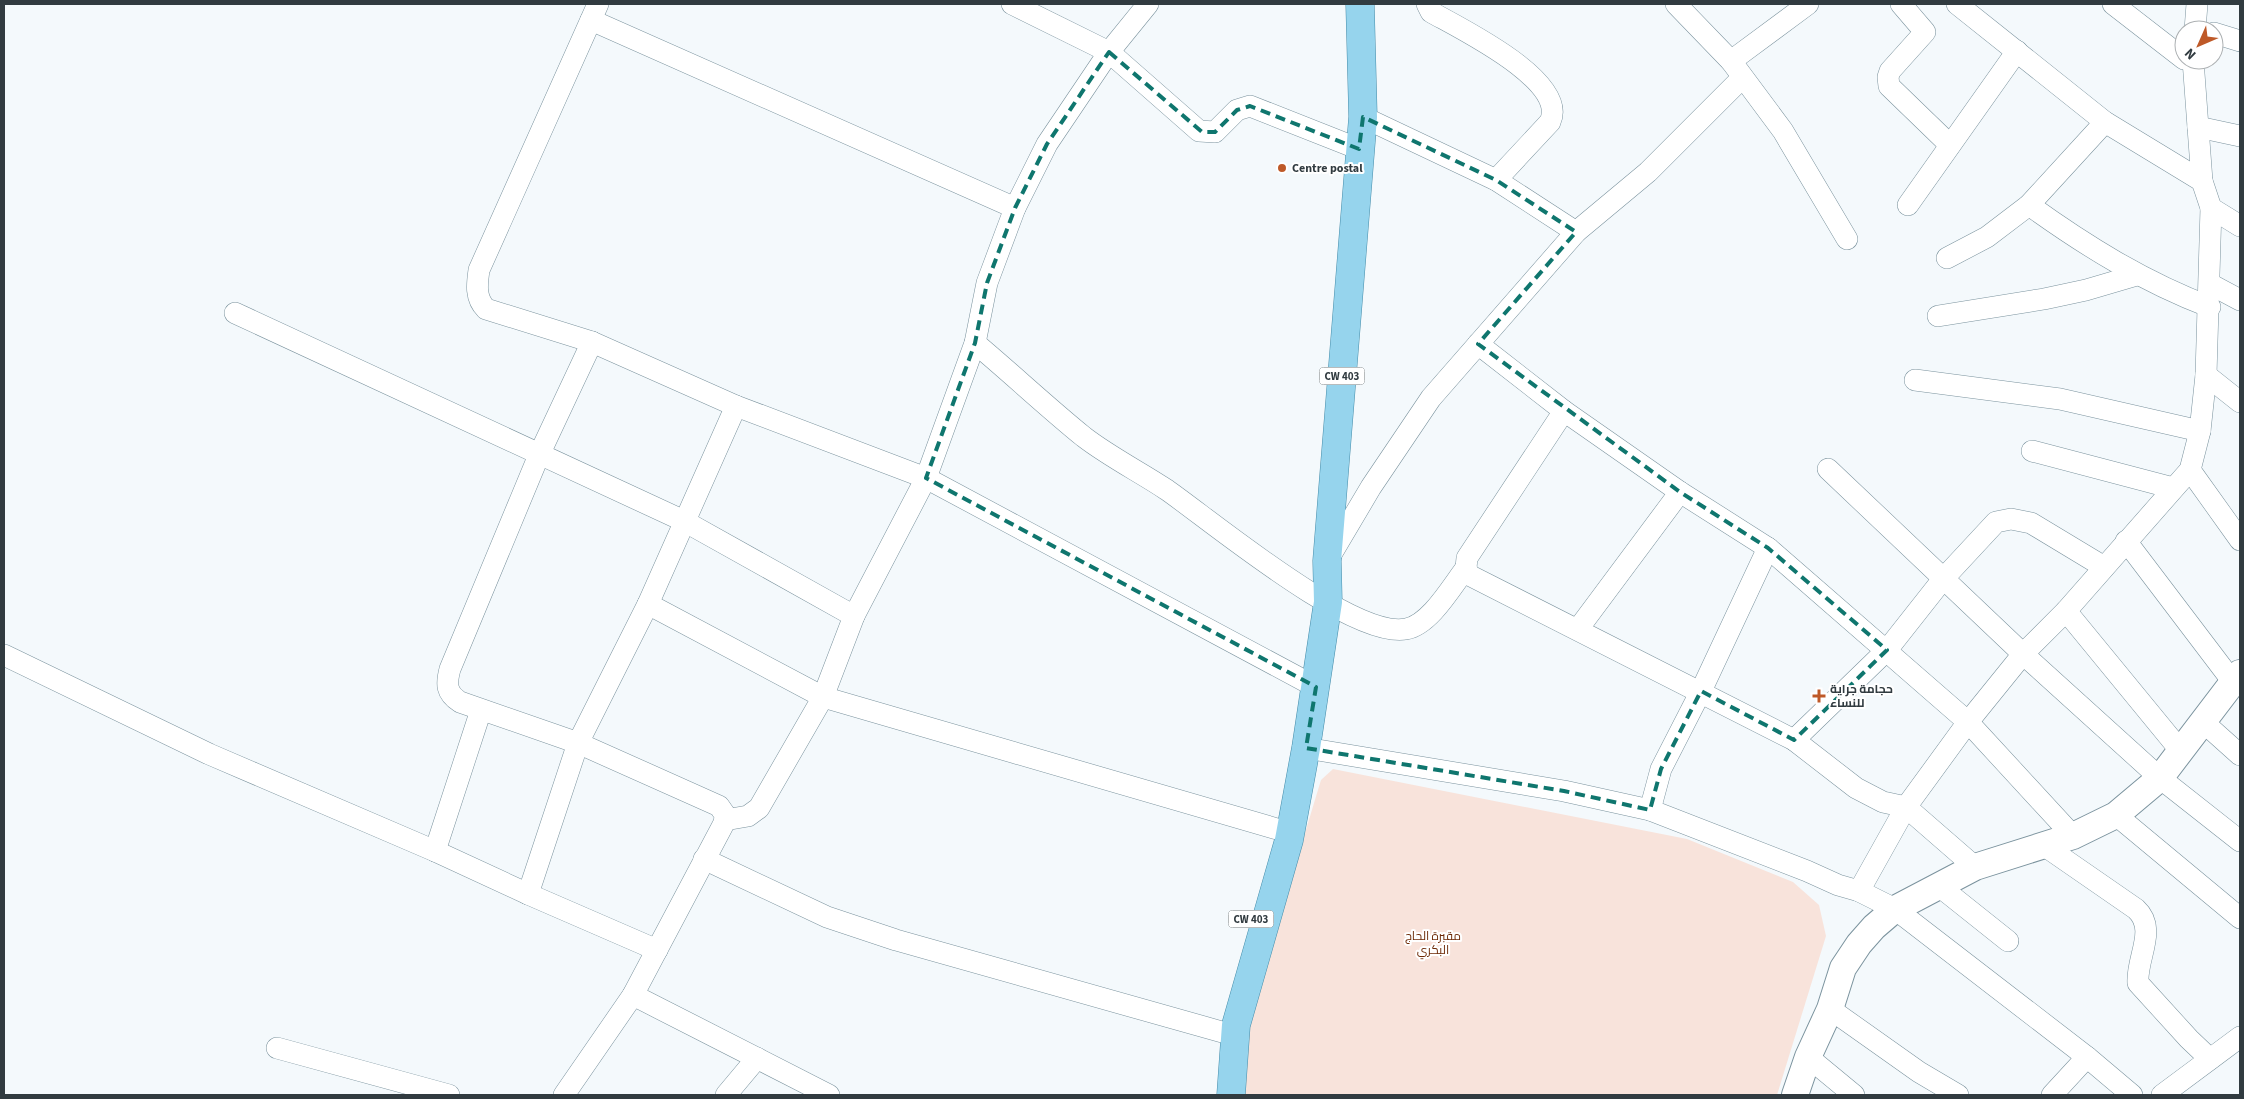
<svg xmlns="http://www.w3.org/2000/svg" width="2244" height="1099" font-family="'Source Sans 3',Cairo,sans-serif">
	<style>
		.green { fill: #f8e3db }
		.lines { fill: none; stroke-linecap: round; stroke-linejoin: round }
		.minor-casing { stroke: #7b939e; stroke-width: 22 }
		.tertiary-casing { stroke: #7b939e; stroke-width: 28 }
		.primary-casing { stroke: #458ca9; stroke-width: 29 }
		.minor { stroke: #fff; stroke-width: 21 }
		.tertiary { stroke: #fff; stroke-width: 26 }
		.primary { stroke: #96d4ed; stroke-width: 28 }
		.marked { fill: none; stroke: #0f766e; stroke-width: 4; stroke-dasharray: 10 6; stroke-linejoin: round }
		.poi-dot { fill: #be5928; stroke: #fff; stroke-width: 2 }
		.labels { text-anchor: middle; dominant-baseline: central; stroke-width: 4; stroke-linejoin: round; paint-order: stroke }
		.shield { fill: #fff; stroke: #6f7679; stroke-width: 1 }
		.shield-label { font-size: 11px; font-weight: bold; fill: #313b40 }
		.poi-label { font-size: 12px; font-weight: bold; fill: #313b40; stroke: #fff; text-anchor: start }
		.park-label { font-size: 12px; fill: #6c2905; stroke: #fff }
	</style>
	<rect width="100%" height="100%" fill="#f4f9fc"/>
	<path class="green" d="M 1333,769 L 1687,839 L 1793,882 L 1819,905 L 1826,936 L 1777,1095 L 1238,1095 L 1242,1041 L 1321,780 Z"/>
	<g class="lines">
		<g class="minor-casing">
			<g id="minor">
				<path d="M 598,4 L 479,270 C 477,284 475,298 486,309 L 592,342 L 736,406 L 926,478 L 1316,687"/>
				<path d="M 1012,4 L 1109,52 L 1199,131 L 1215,132 L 1237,110 L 1250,106 L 1359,149"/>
				<path d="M 1427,4 L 1431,12 C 1461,29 1569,81 1550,122 L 1496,180"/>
				<path d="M 1676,4 L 1731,61 L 1783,131 L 1847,239"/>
				<path d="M 1901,4 L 1925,32 L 1890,71 L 1888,77 L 1889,86 L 1950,145"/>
				<path d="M 1957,4 L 2105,122 L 2202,181"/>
				<path d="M 2113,4 L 2184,59"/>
				<path d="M 591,20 L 1015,208"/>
				<path d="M 2195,30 L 2197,4"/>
				<path d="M 2214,33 L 2240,41"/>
				<path d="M 1731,61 L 1808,4"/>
				<path d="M 1363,117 L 1496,180 L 1576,232"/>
				<path d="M 2198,127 L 2240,136"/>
				<path d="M 1908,205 L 2017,51"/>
				<path d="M 2029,205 C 2086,246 2144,282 2210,307"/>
				<path d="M 2211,208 L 2240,226"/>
				<path d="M 1947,258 L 1987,237 L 2029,205 L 2105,122"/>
				<path d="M 2210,284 L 2240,300"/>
				<path d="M 235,313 L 684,521 L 854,616"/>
				<path d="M 1938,316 L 2044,299 L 2086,290 L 2137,275"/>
				<path d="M 975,343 C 1012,374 1047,407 1084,437 C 1110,457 1140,472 1167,490 C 1214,523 1353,639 1406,629 C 1430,625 1452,586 1466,568"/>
				<path d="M 1478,344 L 1564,411 L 1680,492 L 1768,548 L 1968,722 L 2073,836"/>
				<path d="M 2206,375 L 2240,402"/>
				<path d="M 1915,380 L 2060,399 L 2200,431"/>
				<path d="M 1564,411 L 1467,558 L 1466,568 L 1469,575 L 1794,740 L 1856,788 L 1883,802 L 1906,807 L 1975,867"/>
				<path d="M 2032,451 L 2173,488"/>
				<path d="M 1828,469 L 2023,654 L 2160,778 L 2240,841"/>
				<path d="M 2190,470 L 2240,540"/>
				<path d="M 2126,541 L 2233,682"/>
				<path d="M 1329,558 L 1371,487 L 1431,398 L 1576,232 L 1648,172 L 1742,78"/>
				<path d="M 648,604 L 823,697 L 1277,829"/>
				<path d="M 2066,611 L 2180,750"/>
				<path d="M 1578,629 L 1680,492"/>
				<path d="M 4,655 L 209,754 L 435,851 L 528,894 L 657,950"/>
				<path d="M 2202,721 L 2240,755"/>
				<path d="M 1794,740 L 1887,650 L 1943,579 L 1996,522 L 2011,519 L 2031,523 L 2104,567"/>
				<path d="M 1306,748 L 1564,791 L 1650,810 L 1807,871 L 1838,885 L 1859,891 L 1895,909 L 2087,1057 L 2132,1095"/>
				<path d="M 1650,810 L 1661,769 L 1701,691 L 1768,548"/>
				<path d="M 2116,815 L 2240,918"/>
				<path d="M 725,820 L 748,816 L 759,808 L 823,697 L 854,616 L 926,478 L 975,343 L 987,283 L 1015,208 L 1047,144 L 1109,52 L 1148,4"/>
				<path d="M 2042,844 L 2136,909 C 2158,929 2136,958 2138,983 L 2189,1039 L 2210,1059"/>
				<path d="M 435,851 L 481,710"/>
				<path d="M 704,859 L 827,917 L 896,940 L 1222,1032"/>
				<path d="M 1939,886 L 2008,941"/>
				<path d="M 1859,891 L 1906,807 L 1968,722 L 2023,654 L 2066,611 L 2190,470 L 2200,431 L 2206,375 L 2211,208 L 2202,181 L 2193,60"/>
				<path d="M 528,894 L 578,743 L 648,604 L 736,406"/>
				<path d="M 633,995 L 829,1095"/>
				<path d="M 1830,1009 L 1919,1072 L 1958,1095"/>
				<path d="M 277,1048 L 449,1095"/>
				<path d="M 1808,1057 L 1854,1095"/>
				<path d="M 564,1095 L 633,995 L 723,825 L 726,816 L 719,806 L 578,743 L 460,702 C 446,693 446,684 450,669 L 539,455 L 592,342"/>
				<path d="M 726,1095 L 757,1058"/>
				<path d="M 2052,1095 L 2087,1057"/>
				<path d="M 2162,1095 L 2240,1037"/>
			</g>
		</g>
		<g class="tertiary-casing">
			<path id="tertiary" d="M 1795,1095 L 1808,1057 L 1830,1009 L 1843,968 L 1859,944 L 1874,927 L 1895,909 L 1975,867 L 2073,836 L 2116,815 L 2160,778 L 2240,673"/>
		</g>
		<g class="primary-casing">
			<path id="primary" d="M 1231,1095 L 1236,1025 L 1289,840 L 1306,748 L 1328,602 L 1327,561 L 1363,117 L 1360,4"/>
		</g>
		<use href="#minor" class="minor"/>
		<use href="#tertiary" class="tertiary"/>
		<use href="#primary" class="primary"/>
	</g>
	<path class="marked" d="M 1109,52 L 1202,132 L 1215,132 L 1237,110 L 1250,106 L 1359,149 L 1363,117 L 1496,180 L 1576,232 L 1478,344 L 1680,492 L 1768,548 L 1887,650 L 1794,740 L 1701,691 L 1661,769 L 1650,810 L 1564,791 L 1306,748 L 1316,687 L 926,478 L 975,343 L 987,283 L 1015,208 L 1047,144 Z"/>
	<g class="poi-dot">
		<circle cx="1282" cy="168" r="5"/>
		<path d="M1816.5 688.5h5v5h5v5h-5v5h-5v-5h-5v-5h5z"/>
	</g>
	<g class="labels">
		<g class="shield">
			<rect x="1319.5" y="367.5" width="45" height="17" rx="4"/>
			<rect x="1228.5" y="910.5" width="45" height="17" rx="4"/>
		</g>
		<g class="shield-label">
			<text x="1342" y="376">CW 403</text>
			<text x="1251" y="919">CW 403</text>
		</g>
		<g class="poi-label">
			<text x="1292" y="168">Centre postal</text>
			<text x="1830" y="689">حجامة جراية<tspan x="1830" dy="14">للنساء</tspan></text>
		</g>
		<g class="park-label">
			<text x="1433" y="936">مقبرة الحاج<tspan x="1433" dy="14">البكري</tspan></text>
		</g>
	</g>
	<rect width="2244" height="1099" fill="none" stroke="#313b40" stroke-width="10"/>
	<g transform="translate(2199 45) rotate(225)"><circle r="24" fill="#ffffff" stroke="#adb1b3"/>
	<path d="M0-4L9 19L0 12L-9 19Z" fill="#be5928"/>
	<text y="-8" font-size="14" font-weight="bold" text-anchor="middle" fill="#313b40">N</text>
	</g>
</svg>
